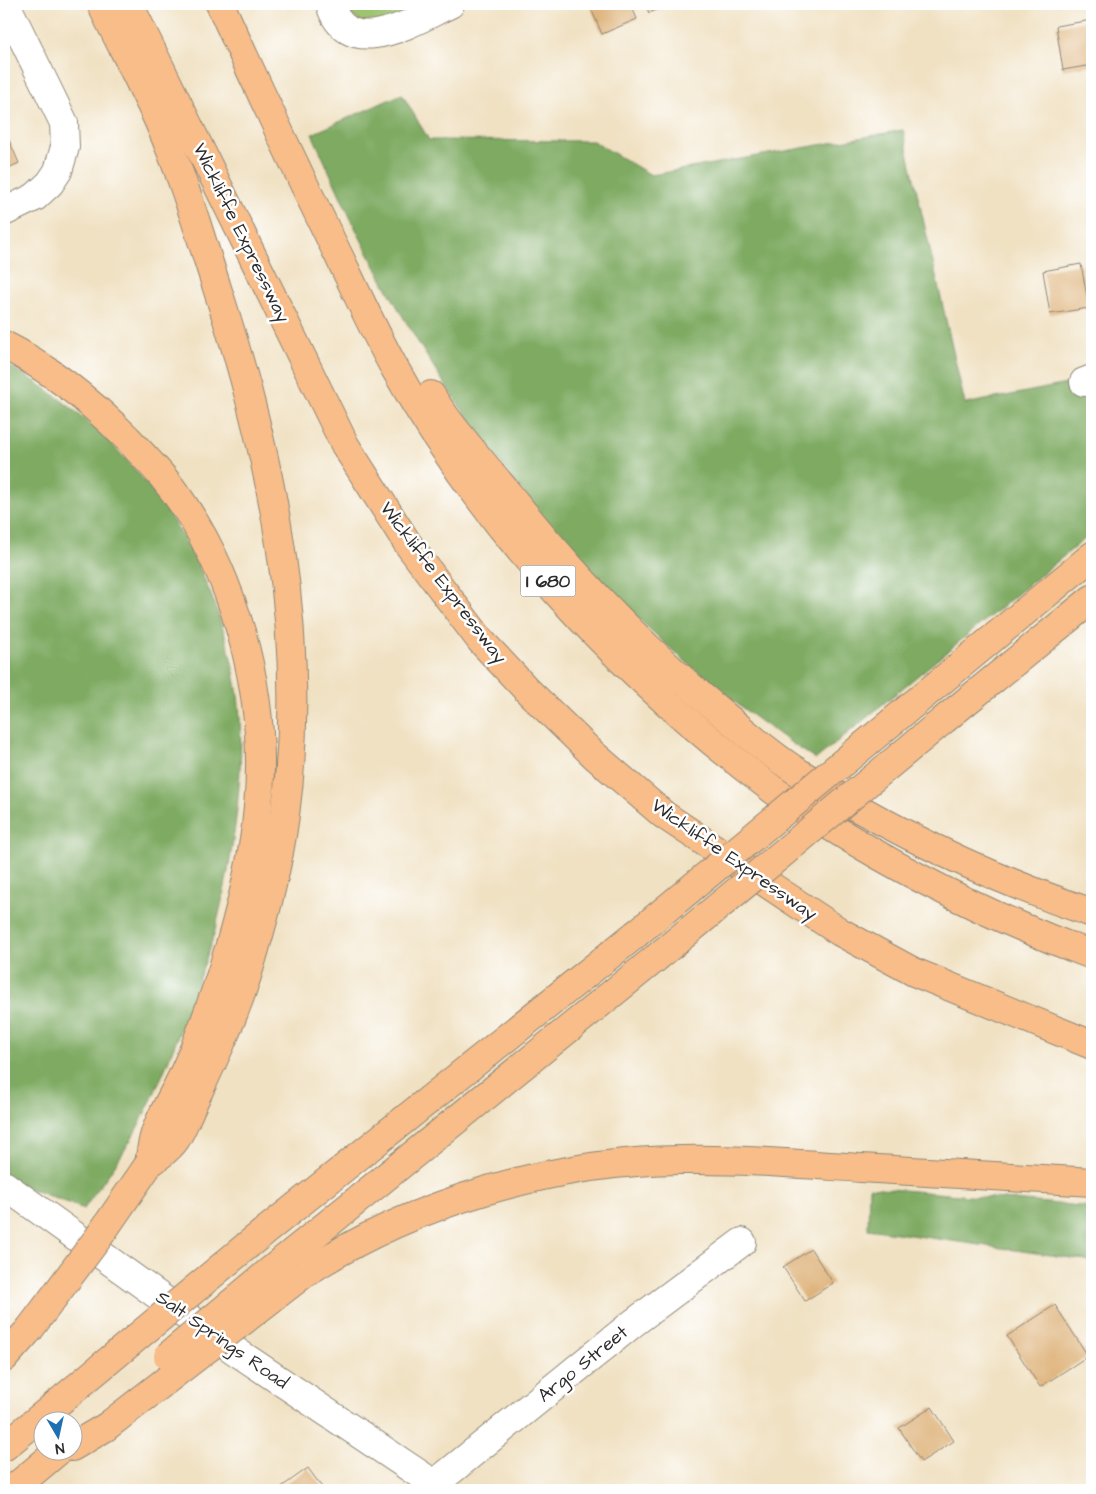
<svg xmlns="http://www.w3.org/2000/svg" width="1096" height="1494" font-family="'Architects Daughter',sans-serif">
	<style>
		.green { fill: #9ec46f; stroke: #64784d }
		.forest { fill: #7eaa62; stroke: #546a46 }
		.building { fill: #ddb076 }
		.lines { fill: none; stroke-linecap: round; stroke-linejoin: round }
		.minor-casing { stroke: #8e8676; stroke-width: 30 }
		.highway-casing { stroke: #8e8676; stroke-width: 30 }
		.minor { stroke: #fff; stroke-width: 28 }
		.highway { stroke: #f8bd89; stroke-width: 28 }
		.highway-bridge-casing { stroke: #8e8676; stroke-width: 30; stroke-linecap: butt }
		.highway-bridge { stroke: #f8bd89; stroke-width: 28 }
		.labels { text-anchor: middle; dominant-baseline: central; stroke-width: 5; stroke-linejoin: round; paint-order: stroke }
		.shield { fill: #fff; stroke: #6b6b6b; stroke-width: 1 }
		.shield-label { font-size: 18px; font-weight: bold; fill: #2b2b2b }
		.street-label { font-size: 19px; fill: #2b2b2b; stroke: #fff }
	</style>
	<rect width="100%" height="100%" fill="#fff"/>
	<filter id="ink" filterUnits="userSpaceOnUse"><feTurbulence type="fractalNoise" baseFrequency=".02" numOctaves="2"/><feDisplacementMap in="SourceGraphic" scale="10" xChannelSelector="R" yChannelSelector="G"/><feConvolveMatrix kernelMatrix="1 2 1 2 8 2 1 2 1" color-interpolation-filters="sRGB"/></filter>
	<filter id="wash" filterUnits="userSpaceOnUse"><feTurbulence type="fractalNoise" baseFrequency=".0096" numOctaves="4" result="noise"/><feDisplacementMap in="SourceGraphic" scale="20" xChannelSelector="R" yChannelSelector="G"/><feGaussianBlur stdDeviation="1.12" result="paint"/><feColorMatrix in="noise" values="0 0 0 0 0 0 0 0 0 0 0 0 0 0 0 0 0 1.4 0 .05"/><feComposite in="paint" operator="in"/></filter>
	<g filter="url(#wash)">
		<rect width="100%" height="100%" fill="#f0e1c2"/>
		<path class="green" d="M 330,4 L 450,4 L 384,34 Z"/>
		<g class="forest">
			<path d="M 402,94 L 429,140 L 593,141 L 651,175 L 903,130 L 965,404 L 1092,379 L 1092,533 L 816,759 C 627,640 467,447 366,249 C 346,211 330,172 312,134 Z"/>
			<path d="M 4,363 C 125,430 212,545 236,683 C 249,754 233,863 214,934 C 209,952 202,971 195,989 C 178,1038 160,1086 135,1132 C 121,1159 101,1184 84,1209 L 4,1179 Z"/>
			<path d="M 869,1187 L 1092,1207 L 1092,1261 L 868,1229 Z"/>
		</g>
		<g id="blocks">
			<g class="building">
				<path d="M 589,4 L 631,4 L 637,19 L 602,34 Z"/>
				<path d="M 645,4 L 671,4 L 649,13 Z"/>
				<path d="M 1092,20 L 1092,65 L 1063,70 L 1056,26 Z"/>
				<path d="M 4,129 L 19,163 L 4,170 Z"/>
				<path d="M 1081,264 L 1089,308 L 1050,314 L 1043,271 Z"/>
				<path d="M 811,1249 L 833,1283 L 805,1301 L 783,1267 Z"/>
				<path d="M 1055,1305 L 1088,1356 L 1040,1387 L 1007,1336 Z"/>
				<path d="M 932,1407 L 954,1441 L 921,1462 L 899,1428 Z"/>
				<path d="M 308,1468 L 324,1490 L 277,1490 Z"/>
			</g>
		</g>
	</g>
	<g filter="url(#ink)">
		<use href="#blocks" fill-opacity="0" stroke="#8e8676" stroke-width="1"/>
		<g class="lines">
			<g class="minor-casing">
				<g id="minor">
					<path d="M 330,4 C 348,64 415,20 450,4"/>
					<path d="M 4,212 L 35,197 L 50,183 L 58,171 L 65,147 L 64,123 L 6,4"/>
					<path d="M 1084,382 L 1092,379"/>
					<path d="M 4,1185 L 234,1350 L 443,1490"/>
					<path d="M 427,1490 L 632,1324 L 742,1242"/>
				</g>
			</g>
			<g class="highway-casing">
				<g id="highway">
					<path d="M 101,4 C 120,43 140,81 158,120 C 182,174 199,232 217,288 C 272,457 309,636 285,815 C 278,870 263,923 247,976 C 233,1020 214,1059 194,1101 C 188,1113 183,1128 176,1139 C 170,1149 157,1157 149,1164"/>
					<path d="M 129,4 L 345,445 L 408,544 L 481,641 L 527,690 L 594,755 L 664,815 L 840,932 L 914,972 L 1092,1045"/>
					<path d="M 220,4 C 256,83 293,162 331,240 C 352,282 371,326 394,367 C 485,531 622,676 772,789 C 789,802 809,813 828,825 C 911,877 1000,921 1092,955"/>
					<path d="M 4,345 C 50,368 91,402 127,438 C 139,451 151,463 162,476 C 234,563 269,695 258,807 C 254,853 243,900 230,945 C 217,989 201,1035 182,1077 C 174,1094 164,1110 157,1128 C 152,1139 151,1152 149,1164"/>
					<path d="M 431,395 C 453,431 484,463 510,496 C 575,578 649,654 730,720 C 752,738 774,757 798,772 C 889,830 990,878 1092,913"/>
					<path d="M 946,718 L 1092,599"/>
					<path d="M 893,721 L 1092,556"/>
					<path d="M 249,1244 L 636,934"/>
					<path d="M 282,1261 L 656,958"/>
					<path d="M 305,1273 C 412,1203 554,1161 682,1160 C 742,1159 801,1164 861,1168 C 938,1172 1015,1177 1092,1182"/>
					<path d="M 4,1358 L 29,1330"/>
					<path d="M 4,1447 L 65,1397"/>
					<path d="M 72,1447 L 106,1427"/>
					<path d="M 12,1490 L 57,1452"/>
				</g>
			</g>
			<use href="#minor" class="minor"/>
			<use href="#highway" class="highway"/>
			<g class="highway-bridge-casing">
				<g id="highway-bridge">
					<path d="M 636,934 L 893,721"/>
					<path d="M 656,958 L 946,718"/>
					<path d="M 29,1330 L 98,1238 L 149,1164"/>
					<path d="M 168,1356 L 282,1261"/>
					<path d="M 65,1397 L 249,1244"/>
					<path d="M 106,1427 L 305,1273"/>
				</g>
			</g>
			<use href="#highway-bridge" class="highway-bridge"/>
		</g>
	</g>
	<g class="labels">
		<rect class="shield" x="520.5" y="565.5" width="55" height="31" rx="4"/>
		<g class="shield-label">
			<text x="548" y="581">I 680</text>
		</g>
		<g class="street-label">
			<text transform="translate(241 233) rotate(64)">Wickliffe Expressway</text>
			<text transform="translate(443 583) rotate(53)">Wickliffe Expressway</text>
			<text transform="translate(734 860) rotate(35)">Wickliffe Expressway</text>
			<text transform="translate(222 1340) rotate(35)">Salt Springs Road</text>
			<text transform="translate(583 1364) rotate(-39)">Argo Street</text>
		</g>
	</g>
	<rect width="1096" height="1494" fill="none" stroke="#fff" stroke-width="20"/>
	<g transform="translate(58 1436) rotate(171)"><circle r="24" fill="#ffffff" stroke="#aaaaaa"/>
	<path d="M0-4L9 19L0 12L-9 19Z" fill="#1f6fb2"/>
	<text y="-8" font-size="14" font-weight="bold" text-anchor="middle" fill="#2b2b2b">N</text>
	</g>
</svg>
